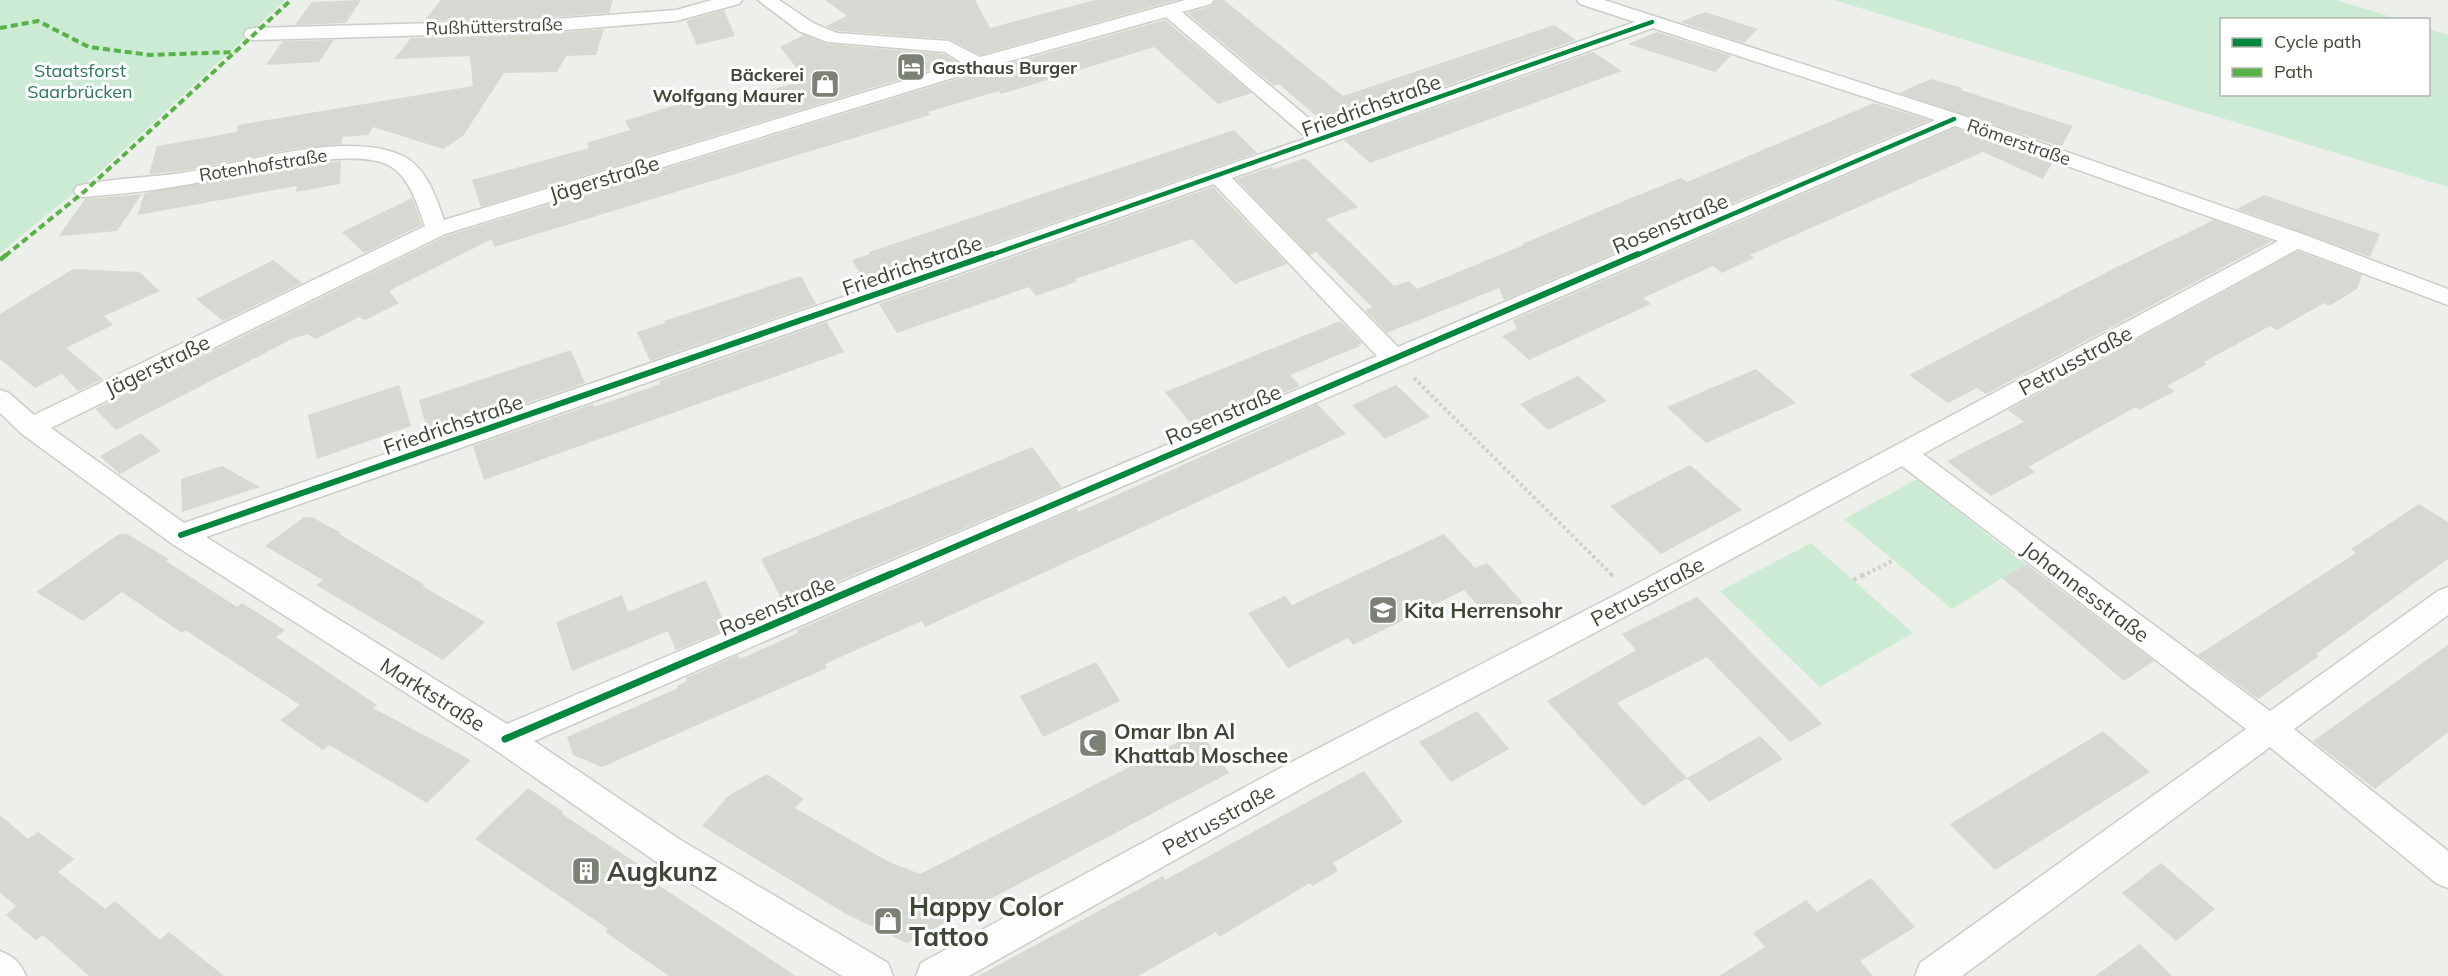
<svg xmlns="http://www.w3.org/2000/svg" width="2448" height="976" font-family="Mulish,sans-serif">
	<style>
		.green { fill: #cbebd5 }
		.building { fill: #d6d9d2 }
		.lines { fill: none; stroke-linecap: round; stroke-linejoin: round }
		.street-casing { stroke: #cacec7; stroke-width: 3 }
		.path-far1 { stroke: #cdd1cb; stroke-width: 4; stroke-dasharray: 3 3; stroke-linecap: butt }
		.path { stroke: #cdd1cb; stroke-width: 4.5; stroke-dasharray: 4 4; stroke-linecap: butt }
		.street { fill: #fcfdfc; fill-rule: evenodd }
		.quiet-far1 { stroke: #57b346; stroke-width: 4; stroke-dasharray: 7 4; stroke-linecap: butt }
		.quiet { stroke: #57b346; stroke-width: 4.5; stroke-dasharray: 8 4.5; stroke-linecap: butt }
		.cycleway-far2-casing { stroke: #fff; stroke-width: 8 }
		.cycleway-far1-casing { stroke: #fff; stroke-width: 10 }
		.cycleway-casing { stroke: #fff; stroke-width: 10 }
		.cycleway-far2 { stroke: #00873e; stroke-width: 4.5 }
		.cycleway-far1 { stroke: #00873e; stroke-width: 6 }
		.cycleway { stroke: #00873e; stroke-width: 7 }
		.labels { text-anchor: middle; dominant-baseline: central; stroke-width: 6; stroke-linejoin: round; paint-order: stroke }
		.far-street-label { font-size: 18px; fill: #3e4636; stroke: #fff }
		.far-poi-label { font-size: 18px; font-weight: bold; fill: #3e4636; stroke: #fff; text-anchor: start }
		.far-park-label { font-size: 18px; fill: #2a7753; stroke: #fff }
		.street-label { font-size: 21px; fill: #3e4636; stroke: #fff }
		.poi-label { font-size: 21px; font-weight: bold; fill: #3e4636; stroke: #fff; text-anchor: start }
		.near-poi-label { font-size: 26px; font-weight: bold; fill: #3e4636; stroke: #fff; text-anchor: start }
	</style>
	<rect width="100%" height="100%" fill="#edf0ea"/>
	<g class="green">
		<path d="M 0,0 L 286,0 L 102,170 L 0,253 Z"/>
		<path d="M 1834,0 L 2336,0 L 2398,19 L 2222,20 L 2222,94 L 2428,94 L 2429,29 L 2448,35 L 2448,187 Z"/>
		<path d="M 1917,479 L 2025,564 L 1952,609 L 1844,519 Z"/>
		<path d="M 1811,543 L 1913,633 L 1820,687 L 1720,591 Z"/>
	</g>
	<g class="building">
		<path d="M 361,0 L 346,23 L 295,25 L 312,2 Z"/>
		<path d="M 441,0 L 613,0 L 609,13 L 542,18 L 424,21 Z"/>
		<path d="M 825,0 L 975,0 L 990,28 L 1095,0 L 1177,0 L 980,55 L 949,39 L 838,31 L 826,26 L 847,16 Z"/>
		<path d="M 1216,0 L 1224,0 L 1343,96 L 1554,25 L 1576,40 L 1329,127 L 1279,84 L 1274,86 L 1187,13 L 1212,6 Z"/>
		<path d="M 724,10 L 735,36 L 697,45 L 686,21 Z"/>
		<path d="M 1705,12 L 1758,29 L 1744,43 L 1680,22 Z"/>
		<path d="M 1165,20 L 1252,93 L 1218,104 L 1154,47 L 1001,94 L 999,91 L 928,112 L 930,115 L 494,247 L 492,239 L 389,291 L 399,303 L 365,320 L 359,317 L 316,339 L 308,334 L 292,339 L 116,430 L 95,409 L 446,236 L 986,70 Z"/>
		<path d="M 604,29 L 596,55 L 566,56 L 557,72 L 504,73 L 463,136 L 443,149 L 373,127 L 368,135 L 342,137 L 342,144 L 294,149 L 182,171 L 149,174 L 157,146 L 237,132 L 238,125 L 473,86 L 470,56 L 394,59 L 411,38 L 542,34 Z"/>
		<path d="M 1657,32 L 1731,56 L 1715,72 L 1628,44 Z"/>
		<path d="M 804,35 L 827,44 L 944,54 L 957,62 L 481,207 L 472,180 L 589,148 L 586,143 L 630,130 L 625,121 L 685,102 L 716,105 L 806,80 L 780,47 Z"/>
		<path d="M 334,40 L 319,62 L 266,65 L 283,41 Z"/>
		<path d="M 1593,52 L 1622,71 L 1370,163 L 1344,140 Z"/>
		<path d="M 1931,79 L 1962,88 L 1961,90 L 2073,126 L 2061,147 L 1899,93 Z"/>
		<path d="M 1874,103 L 1929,120 L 1504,300 L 1499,288 L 1387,333 L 1365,310 L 1373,308 L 1316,252 L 1310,255 L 1236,179 L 1271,167 L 1274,169 L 1305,158 L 1358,207 L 1326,219 L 1394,286 L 1409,281 L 1417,289 L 1524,245 L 1522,244 L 1626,200 L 1681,178 L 1687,182 Z"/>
		<path d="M 1955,128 L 2052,163 L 2043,179 L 1983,152 L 1750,255 L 1754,258 L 1722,273 L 1713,266 L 1643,298 L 1651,304 L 1529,360 L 1502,336 L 1517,329 L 1513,320 Z"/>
		<path d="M 1234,130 L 1257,153 L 868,286 L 852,260 L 870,254 L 869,252 Z"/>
		<path d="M 341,161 L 340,184 L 296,192 L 297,186 L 138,215 L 144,193 L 289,167 Z"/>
		<path d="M 1213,187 L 1287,264 L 1235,284 L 1192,239 L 1076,279 L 1076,282 L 1036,296 L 1029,287 L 897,333 L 879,304 Z"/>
		<path d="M 142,194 L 117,231 L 59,236 L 85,199 Z"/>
		<path d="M 2264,195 L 2380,234 L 2370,257 L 2237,209 Z"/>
		<path d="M 412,198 L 422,225 L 364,253 L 342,232 Z"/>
		<path d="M 2214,220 L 2272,241 L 1986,394 L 1977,388 L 1948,403 L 1909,375 L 2113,269 Z"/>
		<path d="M 2298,251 L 2362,275 L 2357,289 L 2329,306 L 2324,303 L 2277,330 L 2270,326 L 2204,362 L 2207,364 L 2167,386 L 2175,391 L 2139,410 L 2136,407 L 2028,467 L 2035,472 L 1991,496 L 1947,461 L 2024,422 L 2008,410 Z"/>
		<path d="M 273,260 L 302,283 L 223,321 L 196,299 Z"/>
		<path d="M 73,269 L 139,272 L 160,291 L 104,316 L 113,325 L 66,348 L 103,379 L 78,391 L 62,374 L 35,388 L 0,359 L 0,314 Z"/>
		<path d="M 801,276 L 816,304 L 650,361 L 637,332 L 665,323 L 664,321 Z"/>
		<path d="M 1340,321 L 1362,343 L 1359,344 L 1360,346 L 1290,375 L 1300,386 L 1196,430 L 1165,392 Z"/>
		<path d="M 827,322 L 844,352 L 484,480 L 473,446 L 593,404 L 594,407 L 626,396 L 660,384 L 659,381 Z"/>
		<path d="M 571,350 L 585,383 L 466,424 L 463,417 L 427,429 L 419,400 Z"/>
		<path d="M 1756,369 L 1796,403 L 1706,443 L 1667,407 Z"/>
		<path d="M 1578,376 L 1607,401 L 1548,430 L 1520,404 Z"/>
		<path d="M 399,385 L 411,426 L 317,459 L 308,415 Z"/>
		<path d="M 1396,385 L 1430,417 L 1385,439 L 1352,405 Z"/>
		<path d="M 1317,404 L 1346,434 L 925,627 L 922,621 L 874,642 L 825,664 L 827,668 L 602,767 L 573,755 L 567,737 L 678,688 L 677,686 L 687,681 L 686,678 L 738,655 L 740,659 L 798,633 L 797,630 L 1077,508 L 1079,512 Z"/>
		<path d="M 141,433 L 161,451 L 120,474 L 100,456 Z"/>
		<path d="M 1032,447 L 1062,487 L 784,604 L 761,559 Z"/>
		<path d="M 1690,465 L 1742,510 L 1661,554 L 1610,506 Z"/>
		<path d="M 222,466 L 260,487 L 182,512 L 181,479 Z"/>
		<path d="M 2419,504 L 2448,522 L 2448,559 L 2316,654 L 2319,656 L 2258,699 L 2198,655 L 2356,553 L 2351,549 Z"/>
		<path d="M 304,517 L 312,517 L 341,533 L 339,534 L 425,585 L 422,586 L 485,622 L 443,660 L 316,585 L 323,580 L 265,546 Z"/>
		<path d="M 119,534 L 127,534 L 169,559 L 166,561 L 237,607 L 242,603 L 285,630 L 276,637 L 377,705 L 373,708 L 471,760 L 427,803 L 329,745 L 323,750 L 280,720 L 300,705 L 185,630 L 182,633 L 122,592 L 83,621 L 36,592 Z"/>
		<path d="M 1444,534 L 1475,568 L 1487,563 L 1523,603 L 1490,620 L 1464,590 L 1353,645 L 1348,638 L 1288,668 L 1248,613 L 1285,596 L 1292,605 Z"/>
		<path d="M 2026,564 L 2154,661 L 2124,681 L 2002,578 Z"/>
		<path d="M 706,580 L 727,629 L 676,650 L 668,631 L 572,671 L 556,622 L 622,595 L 628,612 Z"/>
		<path d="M 1697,597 L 1822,724 L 1790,742 L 1707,657 L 1617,703 L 1687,778 L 1643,806 L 1547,701 L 1636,650 L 1622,634 Z"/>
		<path d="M 2448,645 L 2448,732 L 2375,789 L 2313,741 Z"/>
		<path d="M 1096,662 L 1120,701 L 1043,737 L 1020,696 Z"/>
		<path d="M 1477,711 L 1509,749 L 1451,782 L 1419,742 Z"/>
		<path d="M 1200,731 L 1229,773 L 907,943 L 846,914 L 702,826 L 728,796 L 767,774 L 804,799 L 795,808 L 889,862 L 920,874 Z"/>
		<path d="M 2103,731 L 2150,772 L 1995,870 L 1950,824 Z"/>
		<path d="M 1760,736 L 1783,759 L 1709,802 L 1687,778 Z"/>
		<path d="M 1364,771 L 1403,822 L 1333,863 L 1338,871 L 1312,886 L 1310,883 L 1219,937 L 1216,932 L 1138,976 L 978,976 L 1163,876 L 1165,880 Z"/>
		<path d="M 528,788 L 562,811 L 562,814 L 644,868 L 640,873 L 796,976 L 669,976 L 605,932 L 608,929 L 475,839 Z"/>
		<path d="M 0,815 L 28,839 L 38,832 L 74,859 L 58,872 L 105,909 L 115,901 L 160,940 L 169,932 L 224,976 L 89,976 L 43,935 L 36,940 L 6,915 L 16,906 L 0,893 Z"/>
		<path d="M 2161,863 L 2215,909 L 2176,941 L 2122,893 Z"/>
		<path d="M 1871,878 L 1915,927 L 1860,961 L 1873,976 L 1719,976 L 1765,947 L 1753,933 L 1806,900 L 1817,912 Z"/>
		<path d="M 2140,944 L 2172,976 L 2095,976 Z"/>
	</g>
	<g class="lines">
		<g class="street-casing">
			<g id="street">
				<path d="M 712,0 L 742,0 L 739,4 L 676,21 L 542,32 L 253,40 L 246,38 L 244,34 L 246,30 L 253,28 L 542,20 L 676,10 Z"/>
				<path d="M 758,0 L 779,0 L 813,23 L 837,33 L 949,41 L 980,57 L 1185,0 L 1214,0 L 1211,4 L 1182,12 L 1324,131 L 1635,22 L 1580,4 L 1577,0 L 1604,0 L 1961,115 L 2305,235 L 2448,289 L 2448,305 L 2298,249 L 1923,454 L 2270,711 L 2438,591 L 2448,587 L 2448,615 L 2294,729 L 2448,851 L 2448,888 L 2436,883 L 2270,747 L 1962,976 L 1915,976 L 1920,963 L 2246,729 L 1902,466 L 1645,606 L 1306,786 L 969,976 L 916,976 L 921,963 L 1284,766 L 1625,590 L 2278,241 L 1955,126 L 534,741 L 679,839 L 888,963 L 893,976 L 842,976 L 655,861 L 494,749 L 171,543 L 22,434 L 0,413 L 0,390 L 9,393 L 34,415 L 425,226 C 417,205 410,176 388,165 C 348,145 231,177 185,185 C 152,191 118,194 85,197 L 77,196 L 74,191 L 77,186 C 111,178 147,178 182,173 C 242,164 347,129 403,156 C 426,167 436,197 444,220 L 962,63 L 945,52 L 827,42 L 799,31 ZM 1166,17 L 1307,138 L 184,523 L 51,428 L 445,234 L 985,68 ZM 1653,28 L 1935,120 L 1398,347 L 1232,178 ZM 1214,184 L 1377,356 L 507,724 L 206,537 Z"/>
				<path d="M 0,951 C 14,957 20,962 26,976 L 0,976 Z"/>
			</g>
		</g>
		<g class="path-far1">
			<path d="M 1414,378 L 1613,576"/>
			<path d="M 1862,576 L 1894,560"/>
		</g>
		<g class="path">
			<path d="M 1611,574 L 1613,576"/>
			<path d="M 1853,580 L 1865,574"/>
		</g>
		<use href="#street" class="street"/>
		<g class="quiet-far1">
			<path d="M 0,28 L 38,21 L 89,47 L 150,55 L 235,52"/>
			<path d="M 5,256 L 85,191 L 291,0"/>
		</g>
		<path class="quiet" d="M 0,260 L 7,254"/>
		<g class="cycleway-far2-casing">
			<g id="cycleway-far2">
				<path d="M 988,256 L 1652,22"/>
				<path d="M 1635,256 L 1954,119"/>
			</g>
		</g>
		<g class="cycleway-far1-casing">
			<g id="cycleway-far1">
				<path d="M 181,535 L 992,254"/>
				<path d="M 887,576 L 1638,254"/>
			</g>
		</g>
		<g class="cycleway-casing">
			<path id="cycleway" d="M 505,739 L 891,574"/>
		</g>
		<use href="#cycleway-far2" class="cycleway-far2"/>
		<use href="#cycleway-far1" class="cycleway-far1"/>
		<use href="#cycleway" class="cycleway"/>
	</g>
	<defs>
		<g id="hotel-square" transform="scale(1.5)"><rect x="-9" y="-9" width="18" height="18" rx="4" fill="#7b8275" stroke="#fff"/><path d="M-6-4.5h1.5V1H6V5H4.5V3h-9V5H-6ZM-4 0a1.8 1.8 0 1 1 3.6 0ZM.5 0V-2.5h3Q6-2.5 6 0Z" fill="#fff"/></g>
		<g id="shop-square" transform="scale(1.5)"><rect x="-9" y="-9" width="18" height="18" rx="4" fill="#7b8275" stroke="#fff"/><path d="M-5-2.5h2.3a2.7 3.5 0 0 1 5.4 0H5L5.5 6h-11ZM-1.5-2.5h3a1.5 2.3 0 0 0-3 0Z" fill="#fff"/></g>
		<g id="school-square" transform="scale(1.5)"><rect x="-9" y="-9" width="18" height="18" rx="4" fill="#7b8275" stroke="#fff"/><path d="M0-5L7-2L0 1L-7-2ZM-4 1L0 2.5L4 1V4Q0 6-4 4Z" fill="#fff"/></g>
		<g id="mosque-square" transform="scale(1.5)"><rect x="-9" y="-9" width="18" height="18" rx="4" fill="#7b8275" stroke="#fff"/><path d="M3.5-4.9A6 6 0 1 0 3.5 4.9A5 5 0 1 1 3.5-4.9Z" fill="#fff"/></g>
		<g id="building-square" transform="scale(1.5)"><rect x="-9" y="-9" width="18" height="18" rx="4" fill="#7b8275" stroke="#fff"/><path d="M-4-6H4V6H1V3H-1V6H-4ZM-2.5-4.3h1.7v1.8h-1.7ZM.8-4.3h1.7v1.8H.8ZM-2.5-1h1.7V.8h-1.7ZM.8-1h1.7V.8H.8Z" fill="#fff"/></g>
	</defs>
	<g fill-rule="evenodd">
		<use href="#hotel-square" x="911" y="67"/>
		<use href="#shop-square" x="825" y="84"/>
		<use href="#school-square" x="1383" y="610"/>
		<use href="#mosque-square" x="1093" y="743"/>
		<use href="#building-square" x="586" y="871"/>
		<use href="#shop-square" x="888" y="921"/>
	</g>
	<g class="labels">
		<g class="far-street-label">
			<text transform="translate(494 26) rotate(-2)">Rußhütterstraße</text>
			<text transform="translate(2019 142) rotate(19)">Römerstraße</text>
			<text transform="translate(263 165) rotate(-9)">Rotenhofstraße</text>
		</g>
		<g class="far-poi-label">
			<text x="932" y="67">Gasthaus Burger</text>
			<text x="804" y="74" text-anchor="end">Bäckerei<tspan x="804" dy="21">Wolfgang Maurer</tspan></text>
		</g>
		<g class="far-park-label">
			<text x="80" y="70">Staatsforst<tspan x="80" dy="21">Saarbrücken</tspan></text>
		</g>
		<g class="street-label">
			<text transform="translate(1371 105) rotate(-20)">Friedrichstraße</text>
			<text transform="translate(604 178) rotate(-17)">Jägerstraße</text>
			<text transform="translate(1670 223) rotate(-23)">Rosenstraße</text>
			<text transform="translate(912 265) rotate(-19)">Friedrichstraße</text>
			<text transform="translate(2075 360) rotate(-28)">Petrusstraße</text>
			<text transform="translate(157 365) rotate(-26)">Jägerstraße</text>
			<text transform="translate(1223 414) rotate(-23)">Rosenstraße</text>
			<text transform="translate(453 424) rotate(-19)">Friedrichstraße</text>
			<text transform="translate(1647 591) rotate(-28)">Petrusstraße</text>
			<text transform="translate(2086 591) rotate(37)">Johannesstraße</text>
			<text transform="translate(777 605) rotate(-23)">Rosenstraße</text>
			<text transform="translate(433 694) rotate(32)">Marktstraße</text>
			<text transform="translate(1218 819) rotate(-29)">Petrusstraße</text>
		</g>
		<g class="poi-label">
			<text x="1404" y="610">Kita Herrensohr</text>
			<text x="1114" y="731">Omar Ibn Al<tspan x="1114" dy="24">Khattab Moschee</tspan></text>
		</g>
		<g class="near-poi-label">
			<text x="607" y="871">Augkunz</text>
			<text x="909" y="906">Happy Color<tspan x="909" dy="30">Tattoo</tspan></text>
		</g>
	</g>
	<rect x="2220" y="18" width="210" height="78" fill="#ffffff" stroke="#b2b5af" stroke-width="1.5"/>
	<rect x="2232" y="38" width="30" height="9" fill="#00873e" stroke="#b2b5af" stroke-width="1.5"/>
	<text x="2274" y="48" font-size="18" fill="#3e4636">Cycle path</text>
	<rect x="2232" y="68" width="30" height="9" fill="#57b346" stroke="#b2b5af" stroke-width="1.5"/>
	<text x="2274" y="78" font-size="18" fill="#3e4636">Path</text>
</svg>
